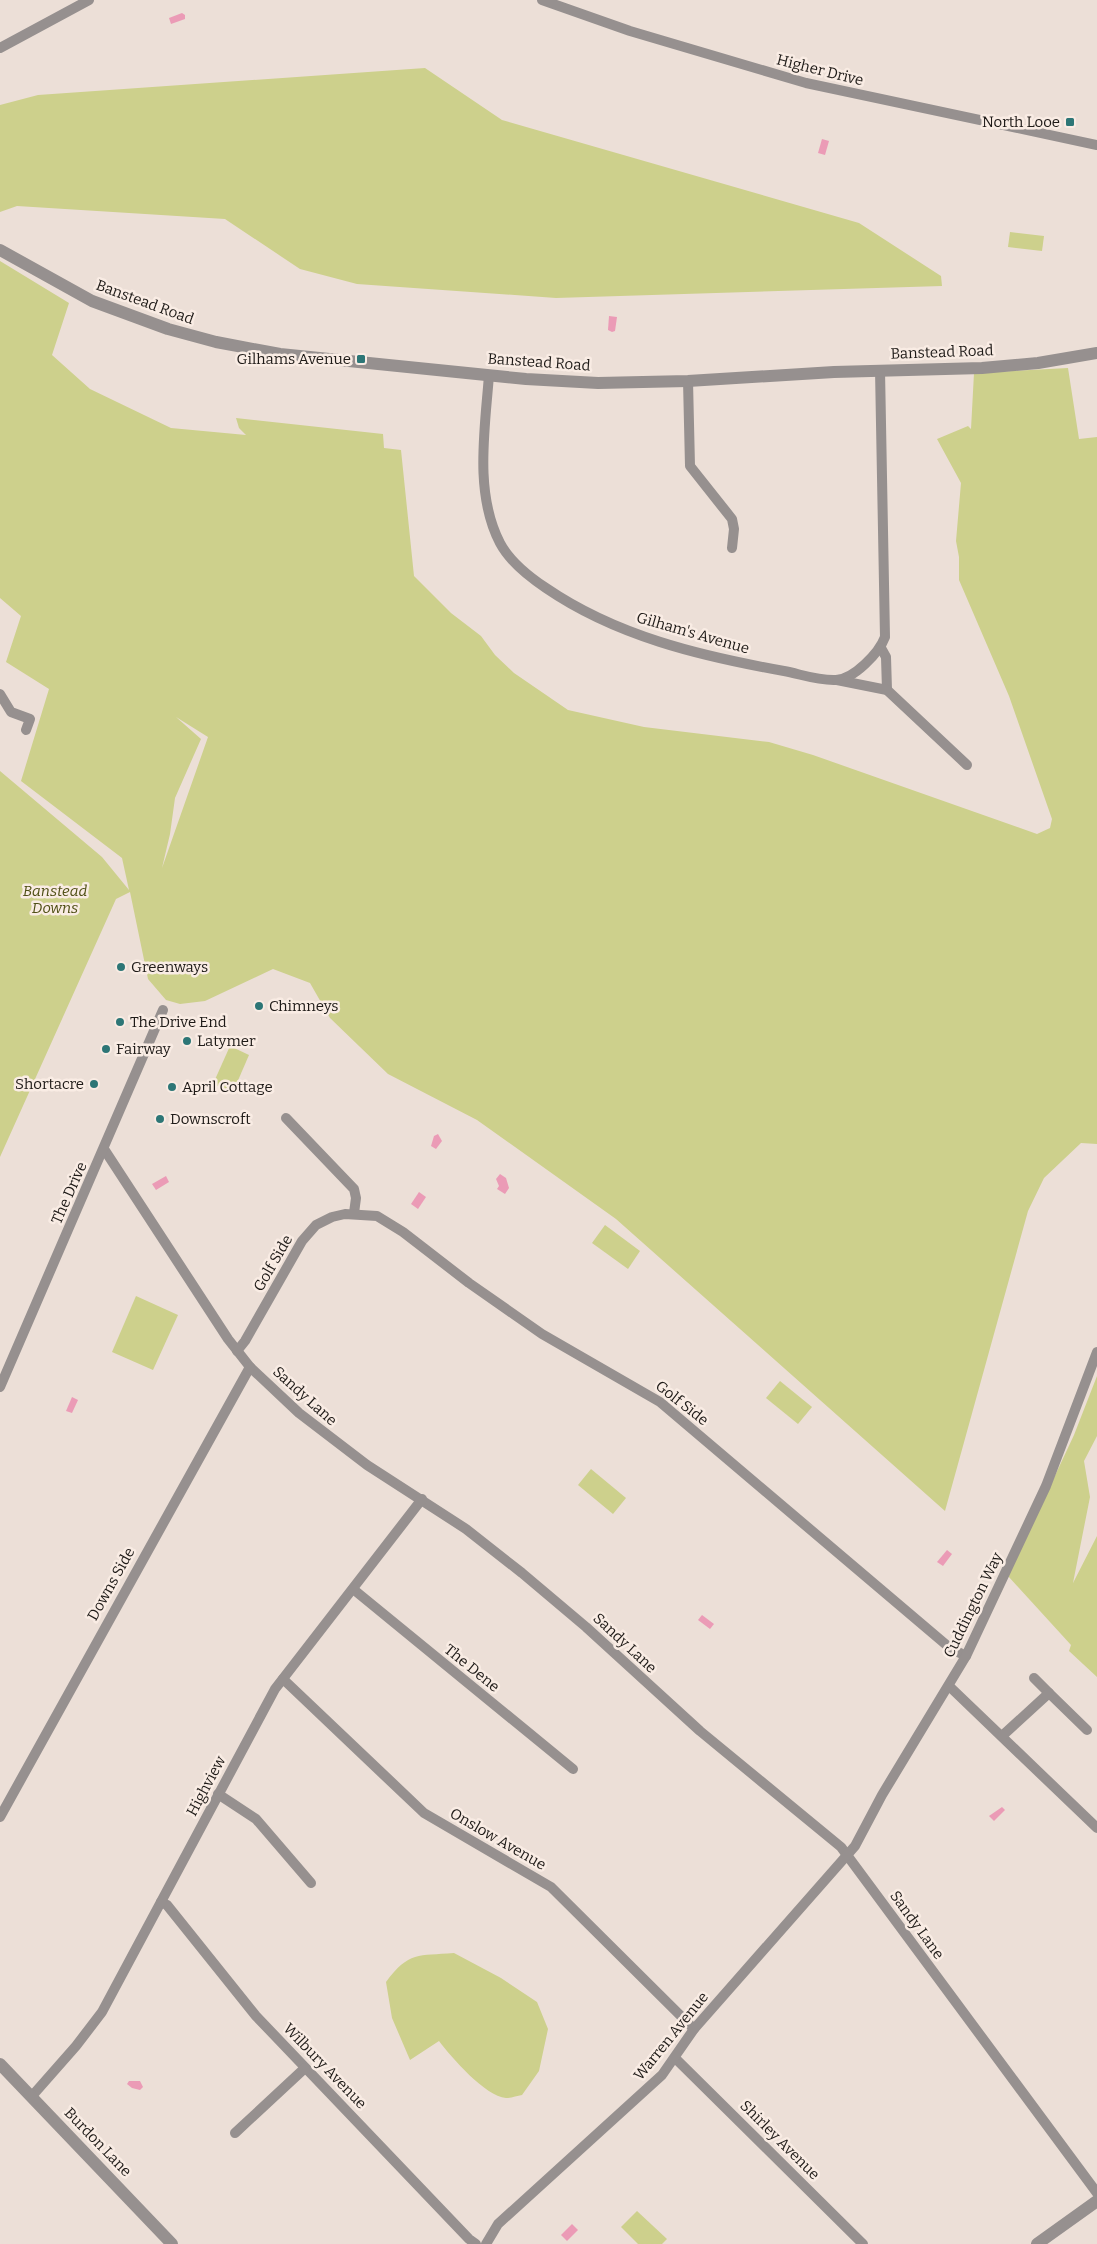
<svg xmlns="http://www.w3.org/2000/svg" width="1097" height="2244" font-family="Bitter,serif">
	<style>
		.green { fill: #cdd08c; fill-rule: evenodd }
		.water { fill: #eb9bb6 }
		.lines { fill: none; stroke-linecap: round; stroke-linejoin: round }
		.minor { stroke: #96908f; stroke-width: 10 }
		.tertiary { stroke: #96908f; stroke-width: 12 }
		.poi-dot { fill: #2d7676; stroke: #f9ece4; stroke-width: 2 }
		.labels { text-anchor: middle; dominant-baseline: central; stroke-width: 5; stroke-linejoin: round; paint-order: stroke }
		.street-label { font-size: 15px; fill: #1e1a17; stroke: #f9ece4 }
		.poi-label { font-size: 15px; fill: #1e1a17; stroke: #f9ece4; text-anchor: start }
		.park-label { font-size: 15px; font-style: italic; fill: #4f4f15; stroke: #f9ece4 }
	</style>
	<rect width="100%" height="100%" fill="#ecdfd7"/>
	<g class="green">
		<path d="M 425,68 L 502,120 L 859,223 L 941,276 L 942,286 L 556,298 L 357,284 L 300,269 L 225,219 L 17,206 L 0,212 L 0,105 L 38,95 Z"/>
		<path d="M 1010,232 L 1044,236 L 1042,251 L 1008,247 Z"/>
		<path d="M 0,261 L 69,303 L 52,355 L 90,389 L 171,428 L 246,435 L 239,428 L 236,418 L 383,434 L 384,448 L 401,450 L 414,576 L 451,613 L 481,636 L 495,655 L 514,673 L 568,710 L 644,727 L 769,742 L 813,755 L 1037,834 L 1050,828 L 1052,819 L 1009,696 L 959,580 L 959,557 L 956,541 L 961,483 L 937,439 L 968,426 L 971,429 L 974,373 L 1068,368 L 1079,439 L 1097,437 L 1097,1144 L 1081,1143 L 1044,1178 L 1028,1211 L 945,1511 L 616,1219 L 477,1120 L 388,1074 L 330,1018 L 310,983 L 273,969 L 205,1001 L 180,1004 L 166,1000 L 148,979 L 130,892 L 116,899 L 0,1157 L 0,771 L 102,857 L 129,890 L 122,858 L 21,781 L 49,689 L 6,662 L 21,616 L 0,598 ZM 176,717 L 208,737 L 162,868 L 170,834 L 175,798 L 201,739 Z"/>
		<path d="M 230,1046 L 249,1055 L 233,1092 L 213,1084 Z"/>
		<path d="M 605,1225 L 640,1251 L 628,1269 L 592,1243 Z"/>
		<path d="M 136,1296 L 178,1315 L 153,1370 L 112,1352 Z"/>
		<path d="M 1097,1376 L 1097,1436 L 1084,1461 L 1090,1497 L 1073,1583 L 1097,1536 L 1097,1677 L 1069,1651 L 1071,1645 L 1008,1576 L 1074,1435 Z"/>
		<path d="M 780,1381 L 812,1407 L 798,1424 L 766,1398 Z"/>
		<path d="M 591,1469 L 626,1498 L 613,1514 L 578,1485 Z"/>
		<path d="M 454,1953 L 501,1978 L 537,2002 L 548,2029 L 539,2071 L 522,2095 C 517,2096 511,2098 506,2098 C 485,2096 452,2058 439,2041 L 410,2060 L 392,2018 L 386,1982 C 409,1951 418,1956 454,1953 Z"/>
		<path d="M 637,2211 L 667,2239 L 662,2244 L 638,2244 L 621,2227 Z"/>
	</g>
	<g class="water">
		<path d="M 182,13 L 185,15 L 185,19 L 171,24 L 169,18 Z"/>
		<path d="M 822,139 L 829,141 L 825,155 L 818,153 Z"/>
		<path d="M 609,316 L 617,317 L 615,331 L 612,332 L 608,330 Z"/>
		<path d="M 438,1134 L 442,1141 L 436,1149 L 431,1146 L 434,1136 Z"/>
		<path d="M 500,1174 L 506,1178 L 509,1188 L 505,1194 L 497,1189 L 499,1186 L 496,1179 Z"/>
		<path d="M 166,1176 L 169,1182 L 156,1190 L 152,1184 Z"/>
		<path d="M 419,1192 L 426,1197 L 418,1209 L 411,1204 Z"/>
		<path d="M 72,1397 L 78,1400 L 72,1413 L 66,1411 Z"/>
		<path d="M 947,1550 L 952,1554 L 943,1566 L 937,1562 Z"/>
		<path d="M 702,1615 L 714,1624 L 710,1629 L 698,1620 Z"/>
		<path d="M 1002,1807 L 1005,1810 L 994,1821 L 989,1816 Z"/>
		<path d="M 129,2081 L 140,2081 L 143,2087 L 140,2090 L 132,2088 L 127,2084 Z"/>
		<path d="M 572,2224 L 578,2230 L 567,2241 L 561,2235 Z"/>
	</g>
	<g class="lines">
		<g class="minor">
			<path d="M 542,0 L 630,31 L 806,83 L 1097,145"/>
			<path d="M 0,48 L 89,0"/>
			<path d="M 489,375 C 485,429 474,493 500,543 C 510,562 528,576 546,588 C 616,636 700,656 784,671 C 800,674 819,681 836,680 C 854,679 879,653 885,637 L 880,370"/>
			<path d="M 688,381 L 690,466 L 732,519 L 734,529 L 732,548"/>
			<path d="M 881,648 L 886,657 L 887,690"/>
			<path d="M 837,680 L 887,690 L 967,765"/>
			<path d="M 0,694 L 11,712 L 30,719 L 26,730"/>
			<path d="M 286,1118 L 354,1189 L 356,1198 L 354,1213"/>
			<path d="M 104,1149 L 228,1339 L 250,1367 L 299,1413 L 367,1465 L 466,1529 L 522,1573 L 586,1627 L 700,1731 L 841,1847 L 1097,2193"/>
			<path d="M 237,1351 L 245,1341 L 302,1241 L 316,1225 L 332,1217 L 345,1214 L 377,1216 L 403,1232 L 469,1283 L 542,1334 L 660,1402 L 950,1648 L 966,1656"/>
			<path d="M 0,1387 L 163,1010"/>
			<path d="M 353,1589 L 573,1769"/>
			<path d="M 1034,1678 L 1049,1693"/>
			<path d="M 283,1679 L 424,1813 L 551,1887 L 694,2029"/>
			<path d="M 949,1686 L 1097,1828"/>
			<path d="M 1002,1736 L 1049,1693 L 1087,1730"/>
			<path d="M 218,1794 L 256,1819 L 311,1883"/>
			<path d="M 0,1817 L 250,1367"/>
			<path d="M 161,1902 L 167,1905 L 256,2016 L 469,2239 L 476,2244"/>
			<path d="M 675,2058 L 863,2244"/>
			<path d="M 32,2096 L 76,2046 L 102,2012 L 275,1689 L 422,1499"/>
			<path d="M 235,2133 L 305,2068"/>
			<path d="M 486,2244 L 498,2224 L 662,2075 L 694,2029 L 855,1846 L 882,1795 L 966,1656 L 1046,1486 L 1097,1352"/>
		</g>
		<g class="tertiary">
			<path d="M 0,250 L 92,301 L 168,329 L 216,342 L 280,354 L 526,379 L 598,383 L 688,381 L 834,372 L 982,368 L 1038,363 L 1097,353"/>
			<path d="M 0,2064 L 172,2244"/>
			<path d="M 1037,2244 L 1097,2201"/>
		</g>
	</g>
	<g class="poi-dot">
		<rect x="1065" y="117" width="10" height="10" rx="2.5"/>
		<rect x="356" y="354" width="10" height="10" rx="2.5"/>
		<circle cx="121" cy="967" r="5"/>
		<circle cx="259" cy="1006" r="5"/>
		<circle cx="120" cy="1022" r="5"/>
		<circle cx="187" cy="1041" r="5"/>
		<circle cx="106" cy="1049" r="5"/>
		<circle cx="94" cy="1084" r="5"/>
		<circle cx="172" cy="1087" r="5"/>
		<circle cx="160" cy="1119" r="5"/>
	</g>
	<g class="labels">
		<g class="street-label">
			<text transform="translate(820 70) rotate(14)">Higher Drive</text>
			<text transform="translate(145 302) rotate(20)">Banstead Road</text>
			<text transform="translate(942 352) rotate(-2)">Banstead Road</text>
			<text transform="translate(539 362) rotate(4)">Banstead Road</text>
			<text transform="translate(693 633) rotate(16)">Gilham's Avenue</text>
			<text transform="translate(69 1193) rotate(-66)">The Drive</text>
			<text transform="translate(273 1263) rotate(-60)">Golf Side</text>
			<text transform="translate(305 1396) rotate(42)">Sandy Lane</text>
			<text transform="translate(682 1403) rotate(38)">Golf Side</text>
			<text transform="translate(111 1584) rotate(-61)">Downs Side</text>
			<text transform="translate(973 1605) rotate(-64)">Cuddington Way</text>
			<text transform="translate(625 1643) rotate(43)">Sandy Lane</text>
			<text transform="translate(472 1668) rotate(39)">The Dene</text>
			<text transform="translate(206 1786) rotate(-62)">Highview</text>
			<text transform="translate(498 1839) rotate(30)">Onslow Avenue</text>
			<text transform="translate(917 1925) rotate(54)">Sandy Lane</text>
			<text transform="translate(671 2036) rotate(-51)">Warren Avenue</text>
			<text transform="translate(325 2066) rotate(46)">Wilbury Avenue</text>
			<text transform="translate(780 2140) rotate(45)">Shirley Avenue</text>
			<text transform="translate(98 2142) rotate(46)">Burdon Lane</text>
		</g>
		<g class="poi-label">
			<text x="1060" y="122" text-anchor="end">North Looe</text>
			<text x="351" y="359" text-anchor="end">Gilhams Avenue</text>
			<text x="131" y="967">Greenways</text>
			<text x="269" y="1006">Chimneys</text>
			<text x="130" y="1022">The Drive End</text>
			<text x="197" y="1041">Latymer</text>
			<text x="116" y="1049">Fairway</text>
			<text x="84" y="1084" text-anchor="end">Shortacre</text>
			<text x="182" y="1087">April Cottage</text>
			<text x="170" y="1119">Downscroft</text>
		</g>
		<g class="park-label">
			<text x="55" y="891">Banstead<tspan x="55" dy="17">Downs</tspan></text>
		</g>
	</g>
</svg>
